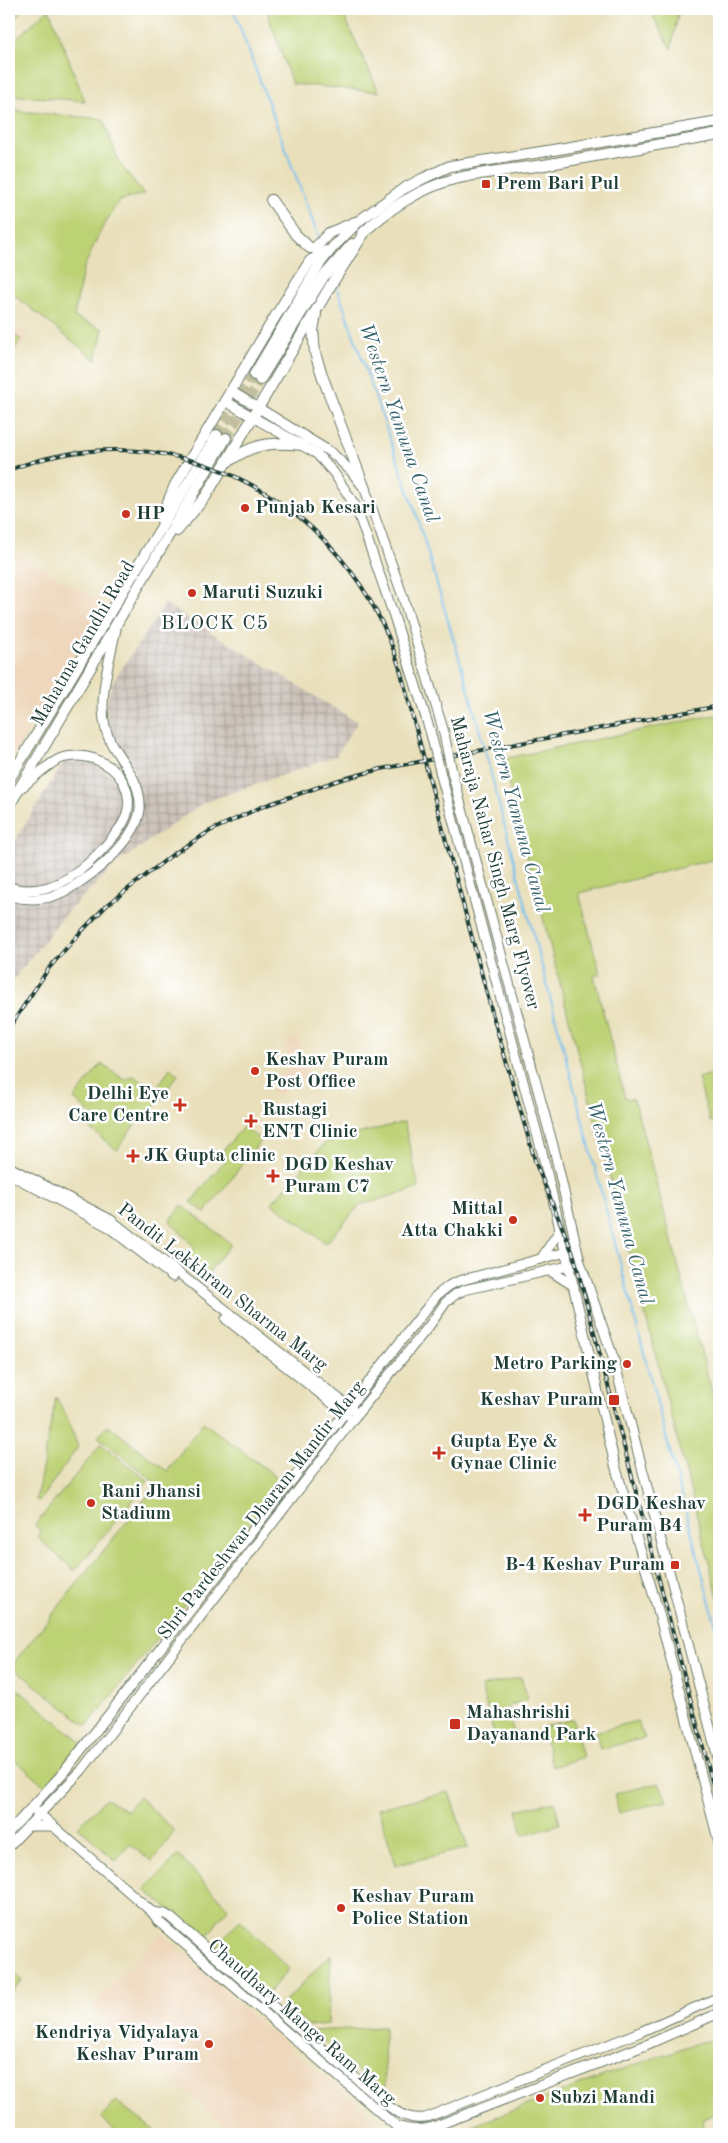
<svg xmlns="http://www.w3.org/2000/svg" width="728" height="2143" font-family="'Old Standard TT',serif">
	<style>
		.built { fill: #eed7bb }
		.industrial { fill: url(#industrial-grid) }
		.green { fill: #bdd174; stroke: #6e8754 }
		.lines { fill: none; stroke-linecap: round; stroke-linejoin: round }
		.stream { stroke: #76bfee; stroke-width: 2 }
		.primary-tunnel { stroke: #c1bfa0; stroke-width: 10; stroke-dasharray: 10 5; stroke-linecap: butt }
		.secondary-casing { stroke: #667663; stroke-width: 11 }
		.primary-casing { stroke: #667663; stroke-width: 12 }
		.secondary { stroke: #fff; stroke-width: 9 }
		.primary { stroke: #fff; stroke-width: 10 }
		.rail-casing { stroke: #1f3d34; stroke-width: 4 }
		.rail { stroke: #fff; stroke-width: 2; stroke-dasharray: 5.5; stroke-linecap: butt }
		.secondary-bridge-casing { stroke: #667663; stroke-width: 11; stroke-linecap: butt }
		.primary-bridge-casing { stroke: #667663; stroke-width: 12; stroke-linecap: butt }
		.secondary-bridge { stroke: #fff; stroke-width: 9 }
		.primary-bridge { stroke: #fff; stroke-width: 10 }
		.poi-dot { fill: #c8321e; stroke: #fff; stroke-width: 2 }
		.labels { text-anchor: middle; dominant-baseline: central; stroke-width: 5; stroke-linejoin: round; paint-order: stroke }
		.poi-label { font-size: 19px; font-weight: bold; fill: #1f3d34; stroke: #fff; text-anchor: start }
		.street-label { font-size: 19px; fill: #1f3d34; stroke: #fff }
		.water-label { font-size: 20px; font-style: italic; fill: #39646c; stroke: #fff }
		.neighbourhood-label { font-size: 20px; letter-spacing: 1px; fill: #1f3d34; stroke: #fff }
	</style>
	<defs>
		<pattern id="industrial-grid" width="8" height="8" patternUnits="userSpaceOnUse" patternTransform="scale(1.25)"><rect width="8" height="8" fill="#ccc2b9"/><path d="M0 4h8M4 0v8" fill="none" stroke="#a59f97"/></pattern>
	</defs>
	<rect width="100%" height="100%" fill="#fff"/>
	<filter id="ink" filterUnits="userSpaceOnUse"><feTurbulence type="fractalNoise" baseFrequency=".02" numOctaves="2"/><feDisplacementMap in="SourceGraphic" scale="10" xChannelSelector="R" yChannelSelector="G"/><feConvolveMatrix kernelMatrix="1 2 1 2 8 2 1 2 1" color-interpolation-filters="sRGB"/></filter>
	<filter id="wash" filterUnits="userSpaceOnUse"><feTurbulence type="fractalNoise" baseFrequency=".0096" numOctaves="4" result="noise"/><feDisplacementMap in="SourceGraphic" scale="20" xChannelSelector="R" yChannelSelector="G"/><feGaussianBlur stdDeviation="1.12" result="paint"/><feColorMatrix in="noise" values="0 0 0 0 0 0 0 0 0 0 0 0 0 0 0 0 0 1.4 0 .05"/><feComposite in="paint" operator="in"/></filter>
	<g filter="url(#wash)">
		<rect width="100%" height="100%" fill="#e9e0bb"/>
		<g class="built">
			<path d="M 9,322 L 29,335 L 9,368 Z"/>
			<path d="M 9,548 L 105,605 L 9,763 Z"/>
			<path d="M 298,1038 L 310,1077 L 293,1082 L 278,1096 L 269,1089 L 278,1079 L 276,1077 L 291,1068 L 284,1041 Z"/>
			<path d="M 161,1933 L 266,2028 L 393,2134 L 234,2134 L 91,2007 Z"/>
		</g>
		<path class="industrial" d="M 165,604 L 357,722 L 336,756 L 203,803 L 116,864 L 66,913 L 14,979 L 9,976 L 9,850 L 64,762 L 80,761 L 96,764 L 113,777 L 120,789 L 136,771 L 116,745 L 108,722 L 106,705 L 111,685 Z"/>
		<g class="green">
			<path d="M 9,9 L 24,9 L 9,24 Z"/>
			<path d="M 49,9 L 85,101 L 9,95 L 9,45 Z"/>
			<path d="M 266,9 L 341,9 L 379,92 L 292,84 Z"/>
			<path d="M 649,9 L 679,9 L 671,49 Z"/>
			<path d="M 9,110 L 103,119 L 120,164 L 144,194 L 119,201 L 101,230 L 83,270 L 74,317 L 103,329 L 96,360 L 9,291 Z"/>
			<path d="M 9,331 L 21,340 L 9,357 Z"/>
			<path d="M 719,714 L 719,858 L 579,893 L 600,974 L 594,976 L 625,1098 L 634,1099 L 719,1419 L 719,1601 L 502,759 Z"/>
			<path d="M 101,1064 L 125,1080 L 134,1076 L 155,1091 L 170,1068 L 178,1075 L 147,1116 L 142,1114 L 117,1150 L 89,1128 L 95,1118 L 74,1099 Z"/>
			<path d="M 719,1072 L 719,1120 L 710,1122 L 698,1078 Z"/>
			<path d="M 404,1122 L 419,1188 L 360,1205 L 326,1243 L 272,1203 L 326,1142 Z"/>
			<path d="M 243,1127 L 261,1140 L 205,1213 L 191,1202 L 227,1158 L 222,1152 Z"/>
			<path d="M 182,1205 L 231,1244 L 200,1283 L 180,1267 L 195,1248 L 170,1221 Z"/>
			<path d="M 56,1397 L 66,1415 L 78,1447 L 39,1501 L 36,1500 Z"/>
			<path d="M 203,1422 L 281,1480 L 243,1532 L 87,1726 L 11,1666 L 157,1484 L 98,1437 L 108,1425 L 167,1471 Z"/>
			<path d="M 101,1444 L 148,1481 L 75,1571 L 38,1538 L 41,1532 L 35,1525 Z"/>
			<path d="M 521,1677 L 528,1699 L 508,1706 L 514,1735 L 496,1740 L 481,1687 Z"/>
			<path d="M 9,1682 L 82,1743 L 46,1787 L 9,1755 Z"/>
			<path d="M 573,1719 L 583,1757 L 552,1767 L 543,1727 Z"/>
			<path d="M 637,1721 L 645,1738 L 600,1749 L 596,1732 Z"/>
			<path d="M 659,1783 L 667,1801 L 619,1813 L 614,1794 Z"/>
			<path d="M 449,1792 L 468,1848 L 396,1865 L 378,1808 Z"/>
			<path d="M 139,1797 L 175,1831 L 152,1861 L 129,1844 L 116,1861 L 78,1827 L 106,1798 L 127,1811 Z"/>
			<path d="M 554,1801 L 560,1824 L 523,1835 L 517,1810 Z"/>
			<path d="M 178,1855 L 228,1908 L 205,1939 L 145,1890 Z"/>
			<path d="M 240,1920 L 289,1969 L 267,1994 L 215,1947 Z"/>
			<path d="M 331,1954 L 328,2024 L 309,2026 L 284,2003 Z"/>
			<path d="M 11,1969 L 22,1980 L 9,1996 L 9,1971 Z"/>
			<path d="M 384,2027 L 385,2095 L 312,2031 Z"/>
			<path d="M 718,2039 L 719,2111 L 702,2120 L 707,2134 L 460,2134 L 459,2131 L 611,2073 L 697,2043 Z"/>
			<path d="M 116,2101 L 155,2131 L 152,2134 L 118,2134 L 101,2117 Z"/>
		</g>
		<g class="lines">
			<g class="stream">
				<path d="M 233,9 L 319,238"/>
				<path d="M 336,285 L 416,513 L 471,698 L 719,1637"/>
			</g>
		</g>
	</g>
	<g filter="url(#ink)">
		<g class="lines">
			<g class="primary-tunnel">
				<path d="M 217,435 L 254,375"/>
				<path d="M 226,438 L 260,380"/>
			</g>
			<g class="secondary-casing">
				<g id="secondary">
					<path d="M 231,391 L 332,453 L 351,471 L 365,489 L 402,594 L 443,729"/>
					<path d="M 225,401 L 317,454 L 334,473 L 356,507 L 394,616 L 431,734"/>
					<path d="M 452,772 L 555,1153 L 580,1262 L 613,1357 L 719,1762"/>
					<path d="M 441,775 L 543,1156 L 615,1465 L 658,1610 L 719,1843"/>
					<path d="M 9,887 C 49,899 82,873 107,844 C 116,833 126,823 128,809 C 133,772 94,749 62,758 C 48,763 34,778 22,787"/>
					<path d="M 9,896 C 22,899 37,900 50,897 C 81,888 137,842 140,809 C 142,774 111,756 105,726 C 98,696 111,655 117,624"/>
					<path d="M 9,1167 L 111,1220 L 352,1409"/>
					<path d="M 9,1174 L 107,1226 L 173,1277"/>
					<path d="M 541,1259 L 560,1230"/>
					<path d="M 549,1270 L 574,1286"/>
					<path d="M 226,1319 L 347,1415"/>
					<path d="M 36,1811 L 152,1912 L 159,1922 L 396,2126 C 410,2130 419,2131 433,2127 L 646,2045 L 719,2013"/>
					<path d="M 28,1826 L 53,1826"/>
					<path d="M 9,1832 L 63,1773 L 437,1295 L 450,1285 L 459,1281 L 570,1251"/>
					<path d="M 9,1846 L 81,1771 L 354,1418 L 429,1326 L 446,1302 L 456,1294 L 464,1290 L 573,1265"/>
					<path d="M 152,1912 L 165,1914 L 170,1917 L 387,2105 C 399,2114 410,2120 425,2118 L 640,2032 L 719,1997"/>
				</g>
			</g>
			<g class="primary-casing">
				<g id="primary">
					<path d="M 271,200 L 296,235 L 310,248 L 315,248 L 329,233 L 355,222"/>
					<path d="M 362,234 C 386,210 421,188 454,179 C 483,172 515,169 544,165"/>
					<path d="M 316,314 L 313,330 L 315,353 L 323,378 L 365,489"/>
					<path d="M 254,375 L 321,262 L 333,247 L 360,220 L 403,189 L 422,179 L 450,166 L 541,152"/>
					<path d="M 260,380 L 324,276 L 352,244"/>
					<path d="M 229,461 C 256,442 273,442 304,445"/>
					<path d="M 161,519 L 175,485 L 270,325 L 310,261 L 326,251"/>
					<path d="M 177,531 L 206,496 L 331,285 L 366,230"/>
					<path d="M 9,780 L 217,435"/>
					<path d="M 9,806 L 226,438"/>
				</g>
			</g>
			<use href="#secondary" class="secondary"/>
			<use href="#primary" class="primary"/>
			<g class="rail-casing">
				<g id="rail">
					<path d="M 9,470 C 175,406 349,502 400,669 L 493,1016 L 536,1164 L 574,1256 L 719,1808"/>
					<path d="M 9,1028 L 49,968 L 77,936 L 106,906 L 172,855 L 210,831 L 261,807 L 339,780 L 381,769 L 719,706"/>
				</g>
			</g>
			<use href="#rail" class="rail"/>
			<g class="secondary-bridge-casing">
				<g id="secondary-bridge">
					<path d="M 443,729 L 452,772"/>
					<path d="M 431,734 L 441,775"/>
				</g>
			</g>
			<g class="primary-bridge-casing">
				<g id="primary-bridge">
					<path d="M 541,152 L 719,122"/>
					<path d="M 544,165 L 719,134"/>
				</g>
			</g>
			<use href="#secondary-bridge" class="secondary-bridge"/>
			<use href="#primary-bridge" class="primary-bridge"/>
		</g>
	</g>
	<g class="poi-dot">
		<rect x="481" y="179" width="10" height="10" rx="2.5"/>
		<circle cx="245" cy="508" r="5"/>
		<circle cx="126" cy="514" r="5"/>
		<circle cx="192" cy="593" r="5"/>
		<circle cx="255" cy="1071" r="5"/>
		<path d="M177.5 1097.5h5v5h5v5h-5v5h-5v-5h-5v-5h5z"/>
		<path d="M248.5 1113.5h5v5h5v5h-5v5h-5v-5h-5v-5h5z"/>
		<path d="M130.5 1148.5h5v5h5v5h-5v5h-5v-5h-5v-5h5z"/>
		<path d="M270.5 1168.5h5v5h5v5h-5v5h-5v-5h-5v-5h5z"/>
		<circle cx="513" cy="1220" r="5"/>
		<circle cx="627" cy="1364" r="5"/>
		<rect x="608" y="1394" width="12" height="12" rx="2.5"/>
		<path d="M436.5 1445.5h5v5h5v5h-5v5h-5v-5h-5v-5h5z"/>
		<circle cx="91" cy="1503" r="5"/>
		<path d="M582.5 1507.5h5v5h5v5h-5v5h-5v-5h-5v-5h5z"/>
		<rect x="670" y="1560" width="10" height="10" rx="2.5"/>
		<rect x="449" y="1718" width="12" height="12" rx="2.5"/>
		<circle cx="341" cy="1908" r="5"/>
		<circle cx="209" cy="2044" r="5"/>
		<circle cx="540" cy="2098" r="5"/>
	</g>
	<g class="labels">
		<g class="poi-label">
			<text x="496" y="184">Prem Bari Pul</text>
			<text x="255" y="508">Punjab Kesari</text>
			<text x="136" y="514">HP</text>
			<text x="202" y="593">Maruti Suzuki</text>
			<text x="265" y="1060">Keshav Puram<tspan x="265" dy="22">Post Office</tspan></text>
			<text x="169" y="1094" text-anchor="end">Delhi Eye<tspan x="169" dy="22">Care Centre</tspan></text>
			<text x="262" y="1110">Rustagi<tspan x="262" dy="22">ENT Clinic</tspan></text>
			<text x="144" y="1156">JK Gupta clinic</text>
			<text x="284" y="1165">DGD Keshav<tspan x="284" dy="22">Puram C7</tspan></text>
			<text x="503" y="1209" text-anchor="end">Mittal<tspan x="503" dy="22">Atta Chakki</tspan></text>
			<text x="617" y="1364" text-anchor="end">Metro Parking</text>
			<text x="603" y="1400" text-anchor="end">Keshav Puram</text>
			<text x="450" y="1442">Gupta Eye &amp;<tspan x="450" dy="22">Gynae Clinic</tspan></text>
			<text x="101" y="1492">Rani Jhansi<tspan x="101" dy="22">Stadium</tspan></text>
			<text x="596" y="1504">DGD Keshav<tspan x="596" dy="22">Puram B4</tspan></text>
			<text x="665" y="1565" text-anchor="end">B-4 Keshav Puram</text>
			<text x="466" y="1713">Mahashrishi<tspan x="466" dy="22">Dayanand Park</tspan></text>
			<text x="351" y="1897">Keshav Puram<tspan x="351" dy="22">Police Station</tspan></text>
			<text x="199" y="2033" text-anchor="end">Kendriya Vidyalaya<tspan x="199" dy="22">Keshav Puram</tspan></text>
			<text x="550" y="2098">Subzi Mandi</text>
		</g>
		<g class="street-label">
			<text transform="translate(84 644) rotate(-60)">Mahatma Gandhi Road</text>
			<text transform="translate(494 863) rotate(75)">Maharaja Nahar Singh Marg Flyover</text>
			<text transform="translate(222 1288) rotate(38)">Pandit Lekkhram Sharma Marg</text>
			<text transform="translate(262 1511) rotate(-52)">Shri Pardeshwar Dharam Mandir Marg</text>
			<text transform="translate(301 2023) rotate(41)">Chaudhary Mange Ram Marg</text>
		</g>
		<g class="water-label">
			<text transform="translate(398 423) rotate(71)">Western Yamuna Canal</text>
			<text transform="translate(515 811) rotate(75)">Western Yamuna Canal</text>
			<text transform="translate(619 1203) rotate(75)">Western Yamuna Canal</text>
		</g>
		<g class="neighbourhood-label">
			<text x="215" y="624">BLOCK C5</text>
		</g>
	</g>
	<rect width="728" height="2143" fill="none" stroke="#fff" stroke-width="30"/>
</svg>
